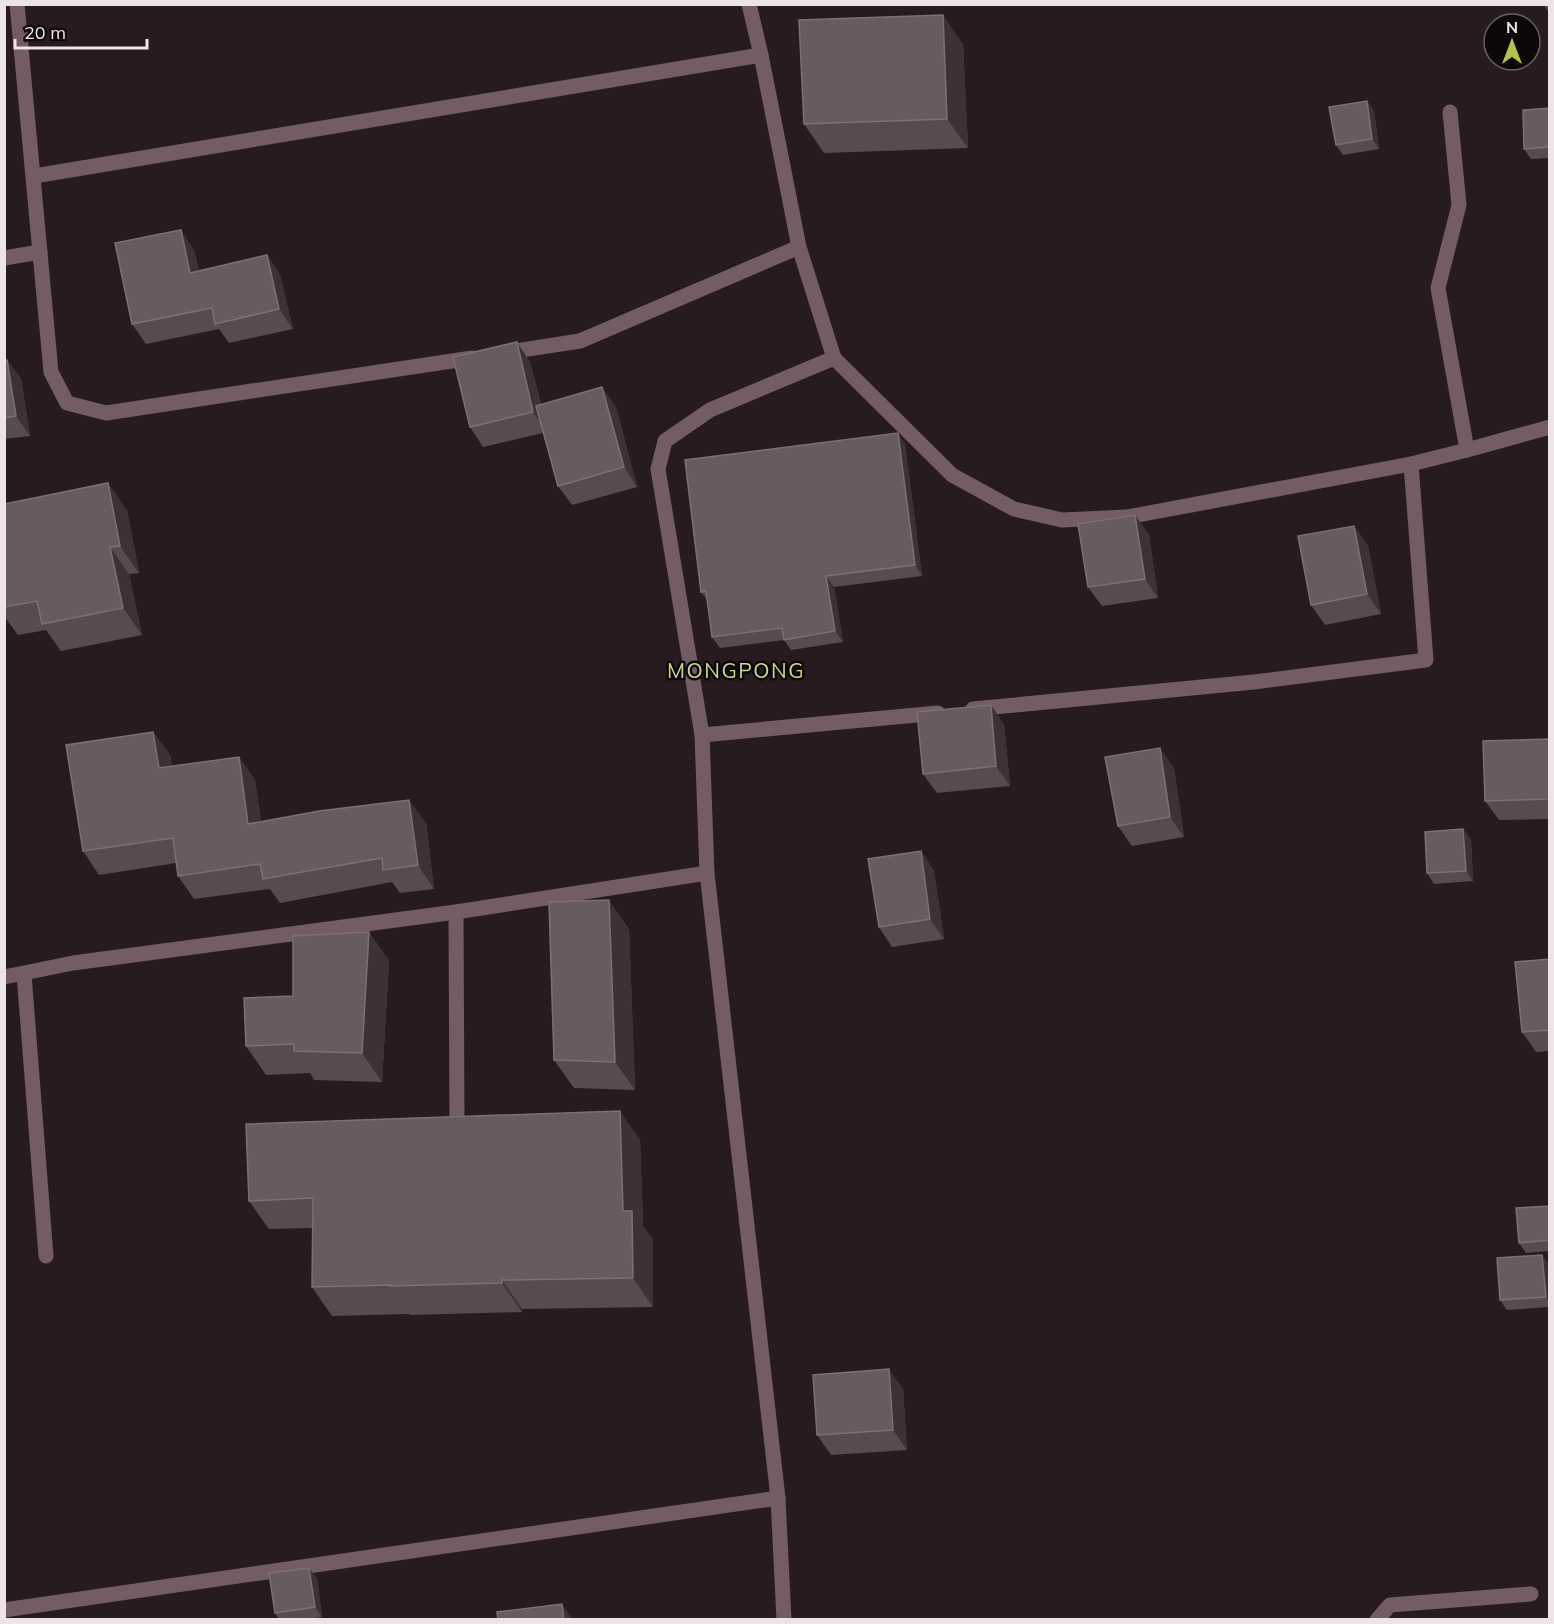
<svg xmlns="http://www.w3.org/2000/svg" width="1554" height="1624" font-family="Mulish,sans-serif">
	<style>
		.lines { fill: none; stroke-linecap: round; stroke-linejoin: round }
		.service { stroke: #735c65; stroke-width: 15 }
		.minor { stroke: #735c65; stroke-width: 15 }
		.tertiary { stroke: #735c65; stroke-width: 15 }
		.wall { fill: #574b4f }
		.shaded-wall { fill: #3d3136 }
		.building { fill: #675b60; stroke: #7c7075; stroke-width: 1.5 }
		.labels { text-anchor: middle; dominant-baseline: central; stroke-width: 5; stroke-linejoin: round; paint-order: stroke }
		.quarter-label { font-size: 21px; letter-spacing: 1.5px; fill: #cbd689; stroke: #0c0809 }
	</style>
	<rect width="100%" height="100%" fill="#271b20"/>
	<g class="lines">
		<path class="service" d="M 456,912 L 457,1125"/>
		<g class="minor">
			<path d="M 17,4 L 51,372 L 67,403 L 106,413 L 472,358"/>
			<path d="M 1450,112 L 1459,205 L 1438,288 L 1467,450"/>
			<path d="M 34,176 L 761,55"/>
			<path d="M 4,258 L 40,252"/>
			<path d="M 502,353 L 580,341 L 799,247"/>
			<path d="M 973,709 L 1254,682 L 1426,660 L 1411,464"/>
			<path d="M 702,735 L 938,713"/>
			<path d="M 24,974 L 46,1256"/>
			<path d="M 4,977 L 73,963 L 456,912 L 707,873"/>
			<path d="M 4,1610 L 778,1498"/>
			<path d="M 1377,1620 L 1390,1605 L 1531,1594"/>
		</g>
		<g class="tertiary">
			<path d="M 749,4 L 761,55 L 799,247 L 834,358 L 952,475 L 1014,509 L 1062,520 L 1127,517 L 1411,464 L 1467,450 L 1550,427"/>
			<path d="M 784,1620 L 778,1498 L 707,873 L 702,735 L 658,469 L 665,441 L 710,410 L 834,358"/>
		</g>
	</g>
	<g class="wall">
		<path d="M 1543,4 L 1550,4 L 1550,14 Z"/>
		<path d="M 963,44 L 968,148 L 824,153 L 804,124 Z"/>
		<path d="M 1367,101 L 1374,111 L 1379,149 L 1343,155 L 1336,145 Z"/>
		<path d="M 1550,108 L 1550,158 L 1531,159 L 1524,149 Z"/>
		<path d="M 194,250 L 199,271 L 267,255 L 280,275 L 293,329 L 229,343 L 219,329 L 146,344 L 132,324 Z"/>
		<path d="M 517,342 L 530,362 L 541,404 L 616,407 L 637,487 L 572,505 L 558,486 L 543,433 L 483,447 L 470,427 Z"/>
		<path d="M 4,360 L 7,360 L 21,379 L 30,436 L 4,439 Z"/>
		<path d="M 905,444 L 922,576 L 834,587 L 843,642 L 791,650 L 784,640 L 720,648 L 712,637 L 707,600 L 701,592 Z"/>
		<path d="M 4,504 L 127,510 L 139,573 L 129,574 L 142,635 L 61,651 L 46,630 L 18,635 L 4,616 Z"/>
		<path d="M 1135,515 L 1149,535 L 1158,598 L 1102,606 L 1088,587 Z"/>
		<path d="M 1354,526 L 1368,546 L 1381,614 L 1325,625 L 1311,605 Z"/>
		<path d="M 1004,724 L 1010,786 L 937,793 L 923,774 Z"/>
		<path d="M 153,732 L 170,755 L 172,767 L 239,757 L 255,780 L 261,822 L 426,823 L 434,889 L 400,893 L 392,882 L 280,903 L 270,889 L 194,899 L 178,876 L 176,863 L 99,875 L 83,851 Z"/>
		<path d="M 1550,739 L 1550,819 L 1499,820 L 1485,801 Z"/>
		<path d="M 1174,768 L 1184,837 L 1132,846 L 1118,826 Z"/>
		<path d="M 1463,829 L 1471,840 L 1473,881 L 1434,884 L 1427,873 Z"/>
		<path d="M 921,851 L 934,871 L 944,939 L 892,947 L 879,927 Z"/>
		<path d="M 629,929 L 635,1090 L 574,1088 L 554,1060 Z"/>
		<path d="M 1550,959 L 1550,1051 L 1536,1052 L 1522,1032 Z"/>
		<path d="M 389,960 L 382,1082 L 314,1080 L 310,1073 L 266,1075 L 246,1046 L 293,996 Z"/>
		<path d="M 640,1140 L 643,1226 L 653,1240 L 653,1307 L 522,1309 L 522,1312 L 410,1315 L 409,1314 L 332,1316 L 312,1287 L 313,1228 L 269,1229 L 249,1201 Z"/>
		<path d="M 1550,1206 L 1550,1251 L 1526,1253 L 1519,1243 Z"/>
		<path d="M 1549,1265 L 1550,1307 L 1507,1310 L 1500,1300 Z"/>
		<path d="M 903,1389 L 907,1450 L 831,1455 L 817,1435 Z"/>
		<path d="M 317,1578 L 322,1617 L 306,1620 L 279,1620 L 275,1613 Z"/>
	</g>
	<g class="shaded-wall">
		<path d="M 943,15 L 963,44 L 968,148 L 947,119 Z"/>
		<path d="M 1367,101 L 1374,111 L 1379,149 L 1372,139 Z"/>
		<path d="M 181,230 L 194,250 L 204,293 L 190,273 Z"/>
		<path d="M 267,255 L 280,275 L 293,329 L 279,309 Z"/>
		<path d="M 517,342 L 530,362 L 547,432 L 533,412 Z"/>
		<path d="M 7,360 L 21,379 L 30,436 L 16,416 Z"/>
		<path d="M 602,387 L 616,407 L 637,487 L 624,467 Z"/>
		<path d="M 898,433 L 905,444 L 922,576 L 915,565 Z"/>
		<path d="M 108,483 L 127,510 L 139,573 L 120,546 Z"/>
		<path d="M 1135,515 L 1149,535 L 1158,598 L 1145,579 Z"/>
		<path d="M 1354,526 L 1368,546 L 1381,614 L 1367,594 Z"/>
		<path d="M 110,547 L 129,574 L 142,635 L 123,608 Z"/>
		<path d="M 826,576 L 834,587 L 843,642 L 835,631 Z"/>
		<path d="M 991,705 L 1004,724 L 1010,786 L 996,766 Z"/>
		<path d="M 153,732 L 170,755 L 176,792 L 159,768 Z"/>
		<path d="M 1160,748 L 1174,768 L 1184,837 L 1170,817 Z"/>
		<path d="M 239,757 L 255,780 L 265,848 L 248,824 Z"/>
		<path d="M 409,800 L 426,823 L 434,889 L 418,865 Z"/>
		<path d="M 1463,829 L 1471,840 L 1473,881 L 1466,871 Z"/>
		<path d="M 921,851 L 934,871 L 944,939 L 930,919 Z"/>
		<path d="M 609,900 L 629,929 L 635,1090 L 615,1062 Z"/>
		<path d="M 369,932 L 389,960 L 382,1082 L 362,1053 Z"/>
		<path d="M 620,1111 L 640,1140 L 643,1226 L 653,1240 L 653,1307 L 633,1278 L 623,1211 Z"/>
		<path d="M 1542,1255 L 1549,1265 L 1550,1302 L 1546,1297 Z"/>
		<path d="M 502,1280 L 522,1309 L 522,1312 L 502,1283 Z"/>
		<path d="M 889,1369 L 903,1389 L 907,1450 L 893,1430 Z"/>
		<path d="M 309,1568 L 317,1578 L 322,1617 L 315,1607 Z"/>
		<path d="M 562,1604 L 573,1620 L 564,1620 Z"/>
	</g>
	<g class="building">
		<path d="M 943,15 L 947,119 L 804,124 L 799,20 Z"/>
		<path d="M 1367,101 L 1372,139 L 1336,145 L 1329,107 Z"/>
		<path d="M 1550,108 L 1550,147 L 1524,149 L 1523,110 Z"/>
		<path d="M 181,230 L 190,273 L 267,255 L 279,309 L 215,324 L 212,308 L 132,324 L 115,243 Z"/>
		<path d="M 517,342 L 533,412 L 470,427 L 453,357 Z"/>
		<path d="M 4,360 L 7,360 L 16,416 L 4,418 Z"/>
		<path d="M 602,387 L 624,467 L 558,486 L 536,406 Z"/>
		<path d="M 898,433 L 915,565 L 826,576 L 835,631 L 784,640 L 782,628 L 712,637 L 706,591 L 701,592 L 685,460 Z"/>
		<path d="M 108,483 L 120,546 L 110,547 L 123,608 L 42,624 L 37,601 L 4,607 L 4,504 Z"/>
		<path d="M 1135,515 L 1145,579 L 1088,587 L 1078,524 Z"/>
		<path d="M 1354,526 L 1367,594 L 1311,605 L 1298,536 Z"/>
		<path d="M 991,705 L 996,766 L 923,774 L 917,712 Z"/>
		<path d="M 153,732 L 159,768 L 239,757 L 248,824 L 319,811 L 409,800 L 418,865 L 383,870 L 382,858 L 263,879 L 260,864 L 178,876 L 173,838 L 83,851 L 66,745 Z"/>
		<path d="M 1550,739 L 1550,799 L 1485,801 L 1483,741 Z"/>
		<path d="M 1160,748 L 1170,817 L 1118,826 L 1105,757 Z"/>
		<path d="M 1463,829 L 1466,871 L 1427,873 L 1425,832 Z"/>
		<path d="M 921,851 L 930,919 L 879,927 L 868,859 Z"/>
		<path d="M 609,900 L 615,1062 L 554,1060 L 549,902 Z"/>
		<path d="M 369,932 L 362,1053 L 294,1051 L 294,1044 L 246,1046 L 244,998 L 293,996 L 293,936 Z"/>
		<path d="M 1550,959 L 1550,1030 L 1522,1032 L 1515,962 Z"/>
		<path d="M 620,1111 L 623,1211 L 632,1211 L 633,1278 L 502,1280 L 502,1283 L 390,1286 L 390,1285 L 312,1287 L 313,1198 L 249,1201 L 246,1124 Z"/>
		<path d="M 1550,1206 L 1550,1240 L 1519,1243 L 1516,1208 Z"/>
		<path d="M 1542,1255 L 1546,1297 L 1500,1300 L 1497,1258 Z"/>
		<path d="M 889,1369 L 893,1430 L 817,1435 L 813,1375 Z"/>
		<path d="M 309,1568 L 315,1607 L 275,1613 L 269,1573 Z"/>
		<path d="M 562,1604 L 564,1620 L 498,1620 L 497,1612 Z"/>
	</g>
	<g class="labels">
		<g class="quarter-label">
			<text x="736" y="670">MONGPONG</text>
		</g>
	</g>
	<rect width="1554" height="1624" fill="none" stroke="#ede4e7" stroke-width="12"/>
	<g transform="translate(1512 42)"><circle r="28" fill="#0c0809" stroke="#666062" stroke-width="1.5"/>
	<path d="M0-4.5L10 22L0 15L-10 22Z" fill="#b5c24a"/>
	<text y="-9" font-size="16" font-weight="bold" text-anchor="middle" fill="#ede4e7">N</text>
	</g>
	<path d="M15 39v9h132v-9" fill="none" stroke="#ede4e7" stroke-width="3"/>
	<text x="24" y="39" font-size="18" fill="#ede4e7" stroke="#0c0809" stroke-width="4.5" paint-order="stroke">20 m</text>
</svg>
